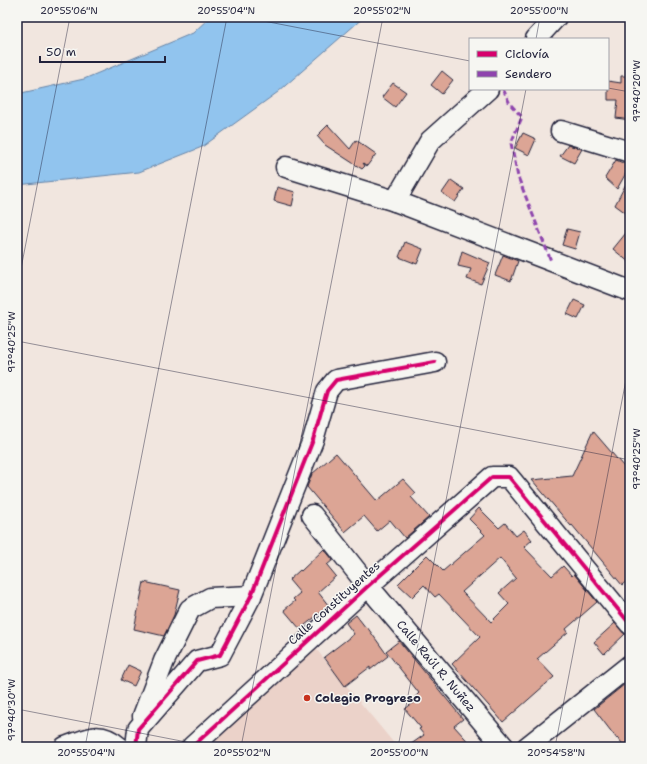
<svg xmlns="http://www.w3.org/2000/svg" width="647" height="764" font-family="'Shantell Sans',sans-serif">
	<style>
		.built { fill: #ebd2c9 }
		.water { fill: #91c4ee; stroke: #6583a6 }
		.building { fill: #dca595; stroke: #22223b; fill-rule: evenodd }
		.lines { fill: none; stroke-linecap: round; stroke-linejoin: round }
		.minor-casing { stroke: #22223b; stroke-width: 23 }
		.minor { stroke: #f6f6f2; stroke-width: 20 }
		.quiet { stroke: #8e44ad; stroke-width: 3; stroke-dasharray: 6 3; stroke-linecap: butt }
		.cycleway-casing { stroke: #f6f6f2; stroke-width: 6 }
		.cycleway { stroke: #d6006c; stroke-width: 4 }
		.ticks { fill: none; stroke: #22223b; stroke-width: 1; stroke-opacity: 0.45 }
		.poi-dot { fill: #c8321e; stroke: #f6f6f2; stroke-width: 1.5 }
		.labels { text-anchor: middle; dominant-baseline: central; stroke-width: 3; stroke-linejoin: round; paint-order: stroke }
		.street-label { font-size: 12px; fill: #22223b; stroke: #f6f6f2 }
		.poi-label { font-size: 12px; font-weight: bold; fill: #22223b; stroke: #f6f6f2; text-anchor: start }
		.neatline { fill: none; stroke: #22223b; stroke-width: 1.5 }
		.ticks-label { font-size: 10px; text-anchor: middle; fill: #22223b }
	</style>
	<rect width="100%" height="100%" fill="#f1e6df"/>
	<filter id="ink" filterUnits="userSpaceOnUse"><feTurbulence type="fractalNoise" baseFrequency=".025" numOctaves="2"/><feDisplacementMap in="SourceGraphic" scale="8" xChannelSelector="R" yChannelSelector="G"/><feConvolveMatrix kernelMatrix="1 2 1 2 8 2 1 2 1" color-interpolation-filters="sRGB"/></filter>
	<g filter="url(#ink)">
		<path class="built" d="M 316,649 L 397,747 L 199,747 Z"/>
		<path class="water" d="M 210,17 L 364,17 L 278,92 L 202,147 L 139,172 L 17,185 L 17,94 L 84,79 L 193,33 Z"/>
		<g class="building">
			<path d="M 442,71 L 453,80 L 442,94 L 431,85 Z"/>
			<path d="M 621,76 L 630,76 L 630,120 L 616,118 L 618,100 L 608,100 L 608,81 L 621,83 Z"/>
			<path d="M 393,83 L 406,92 L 395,107 L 382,97 Z"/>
			<path d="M 328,125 L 350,149 L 356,140 L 376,154 L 367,166 L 363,163 L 365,166 L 362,169 L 325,145 L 317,136 Z"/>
			<path d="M 523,133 L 536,139 L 529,155 L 515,148 Z"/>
			<path d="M 568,145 L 582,149 L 574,163 L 560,156 Z"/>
			<path d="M 616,160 L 630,166 L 617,189 L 605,178 Z"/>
			<path d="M 630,176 L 630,216 L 615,205 Z"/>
			<path d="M 451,180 L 464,189 L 455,202 L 442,193 Z"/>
			<path d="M 277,187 L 295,192 L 292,206 L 274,201 Z"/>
			<path d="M 630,228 L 630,263 L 613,249 Z"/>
			<path d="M 567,229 L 580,232 L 575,249 L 562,245 Z"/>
			<path d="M 405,242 L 423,249 L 417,264 L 399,257 Z"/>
			<path d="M 462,251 L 490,263 L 481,284 L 467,279 L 471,269 L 458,266 Z"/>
			<path d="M 503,255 L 518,261 L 511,281 L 495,275 Z"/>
			<path d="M 574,300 L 585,305 L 578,319 L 567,314 Z"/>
			<path d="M 593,431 L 630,474 L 630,578 L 622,585 L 572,525 L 571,526 L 532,480 L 572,476 Z"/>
			<path d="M 336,453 L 377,501 L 403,479 L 416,493 L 411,497 L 429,517 L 405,538 L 390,520 L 377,531 L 364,516 L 345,532 L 307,487 L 312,474 Z"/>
			<path d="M 479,508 L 499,528 L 505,523 L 516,536 L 524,530 L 532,540 L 524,547 L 552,576 L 563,566 L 572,576 L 574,574 L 597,602 L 566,629 L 568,632 L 537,659 L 554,677 L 503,722 L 452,664 L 480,637 L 439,594 L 435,597 L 424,585 L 412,597 L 398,584 L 427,555 L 443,571 L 485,535 L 469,519 ZM 500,558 L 516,578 L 499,593 L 509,604 L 491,622 L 462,592 Z"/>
			<path d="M 324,549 L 333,560 L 327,565 L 336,576 L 318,592 L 329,606 L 300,629 L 284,610 L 295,601 L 293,599 L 300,593 L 289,580 L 300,570 L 301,571 Z"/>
			<path d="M 144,582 L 180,590 L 174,615 L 164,636 L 134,629 Z"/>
			<path d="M 356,615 L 366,628 L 367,627 L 388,656 L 370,670 L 370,667 L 345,686 L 324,657 L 354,634 L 346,623 Z"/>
			<path d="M 615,623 L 625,634 L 604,654 L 594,642 Z"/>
			<path d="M 399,641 L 463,719 L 454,726 L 473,747 L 407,747 L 424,735 L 419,729 L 421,728 L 405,709 L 414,702 L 412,700 L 419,693 L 386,651 Z"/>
			<path d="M 128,665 L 141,671 L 134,686 L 121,680 Z"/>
			<path d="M 630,680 L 630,747 L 625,747 L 618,738 L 617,739 L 594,709 Z"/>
		</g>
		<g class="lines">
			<g class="minor-casing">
				<g id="minor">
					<path d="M 536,39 L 556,17"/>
					<path d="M 561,131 L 630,152"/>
					<path d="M 286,167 L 395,201 L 630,291"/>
					<path d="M 395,201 L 430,141 L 488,89"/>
					<path d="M 312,515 L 368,586 L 504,747"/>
					<path d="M 143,716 L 164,661 L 190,609 L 210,598 L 251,596"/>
					<path d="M 65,747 C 86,740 99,729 119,747"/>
					<path d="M 136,747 L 138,729 L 197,661 L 220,655 L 251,596 L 313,440 L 327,391 L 336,380 L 435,362"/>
					<path d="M 192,747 L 368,586 L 492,477 L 509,477 L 630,624"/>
					<path d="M 527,747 L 630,665"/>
				</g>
			</g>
			<use href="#minor" class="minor"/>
			<path class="quiet" d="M 503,89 L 510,104 L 522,117 L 511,143 L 518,177 L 551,261"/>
			<g class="cycleway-casing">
				<g id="cycleway">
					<path d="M 136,747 L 138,729 L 197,661 L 220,655 L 251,596 L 313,440 L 327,391 L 336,380 L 435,362"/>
					<path d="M 192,747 L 368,586 L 492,477 L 509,477 L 630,624"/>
				</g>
			</g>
			<use href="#cycleway" class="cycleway"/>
		</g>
	</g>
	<path class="ticks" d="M 243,17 L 470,61M 536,39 L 540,17M 608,88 L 630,92M 17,289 L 70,17M 17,341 L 630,460M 17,709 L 212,747M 85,747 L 227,17M 241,747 L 383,17M 398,747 L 526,89M 555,747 L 630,359"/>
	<circle class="poi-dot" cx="307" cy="698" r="4"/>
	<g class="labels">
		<g class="street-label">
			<text transform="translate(334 603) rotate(-42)">Calle Constituyentes</text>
			<text transform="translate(436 666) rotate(50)">Calle Raúl R. Nuñez</text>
		</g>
		<g class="poi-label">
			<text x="315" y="698">Colegio Progreso</text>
		</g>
	</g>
	<rect width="647" height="764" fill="none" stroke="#f6f6f2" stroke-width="44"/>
	<rect x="469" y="38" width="140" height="52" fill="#f6f6f2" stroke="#a1a1a9"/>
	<rect x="477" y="51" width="20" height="6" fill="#d6006c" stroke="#a1a1a9"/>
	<text x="505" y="58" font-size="12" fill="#22223b">Ciclovía</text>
	<rect x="477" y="71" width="20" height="6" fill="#8e44ad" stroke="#a1a1a9"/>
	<text x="505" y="78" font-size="12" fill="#22223b">Sendero</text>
	<path d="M40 56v6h125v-6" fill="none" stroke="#22223b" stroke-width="2"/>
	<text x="46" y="56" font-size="12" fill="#22223b" stroke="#f6f6f2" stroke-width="3" paint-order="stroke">50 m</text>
	<rect x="22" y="22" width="603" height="720" class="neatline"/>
	<g class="ticks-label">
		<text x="69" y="14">20°55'06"N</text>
		<text x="226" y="14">20°55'04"N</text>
		<text x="382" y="14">20°55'02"N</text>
		<text x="539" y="14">20°55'00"N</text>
		<text transform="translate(636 91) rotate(-90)" y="4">97°40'20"W</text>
		<text transform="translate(11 342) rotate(-90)" y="4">97°40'25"W</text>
		<text transform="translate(636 459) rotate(-90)" y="4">97°40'25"W</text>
		<text transform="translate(11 710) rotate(-90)" y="4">97°40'30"W</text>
		<text x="86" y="756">20°55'04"N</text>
		<text x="242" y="756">20°55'02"N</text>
		<text x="399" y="756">20°55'00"N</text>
		<text x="556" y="756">20°54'58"N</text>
	</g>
</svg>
